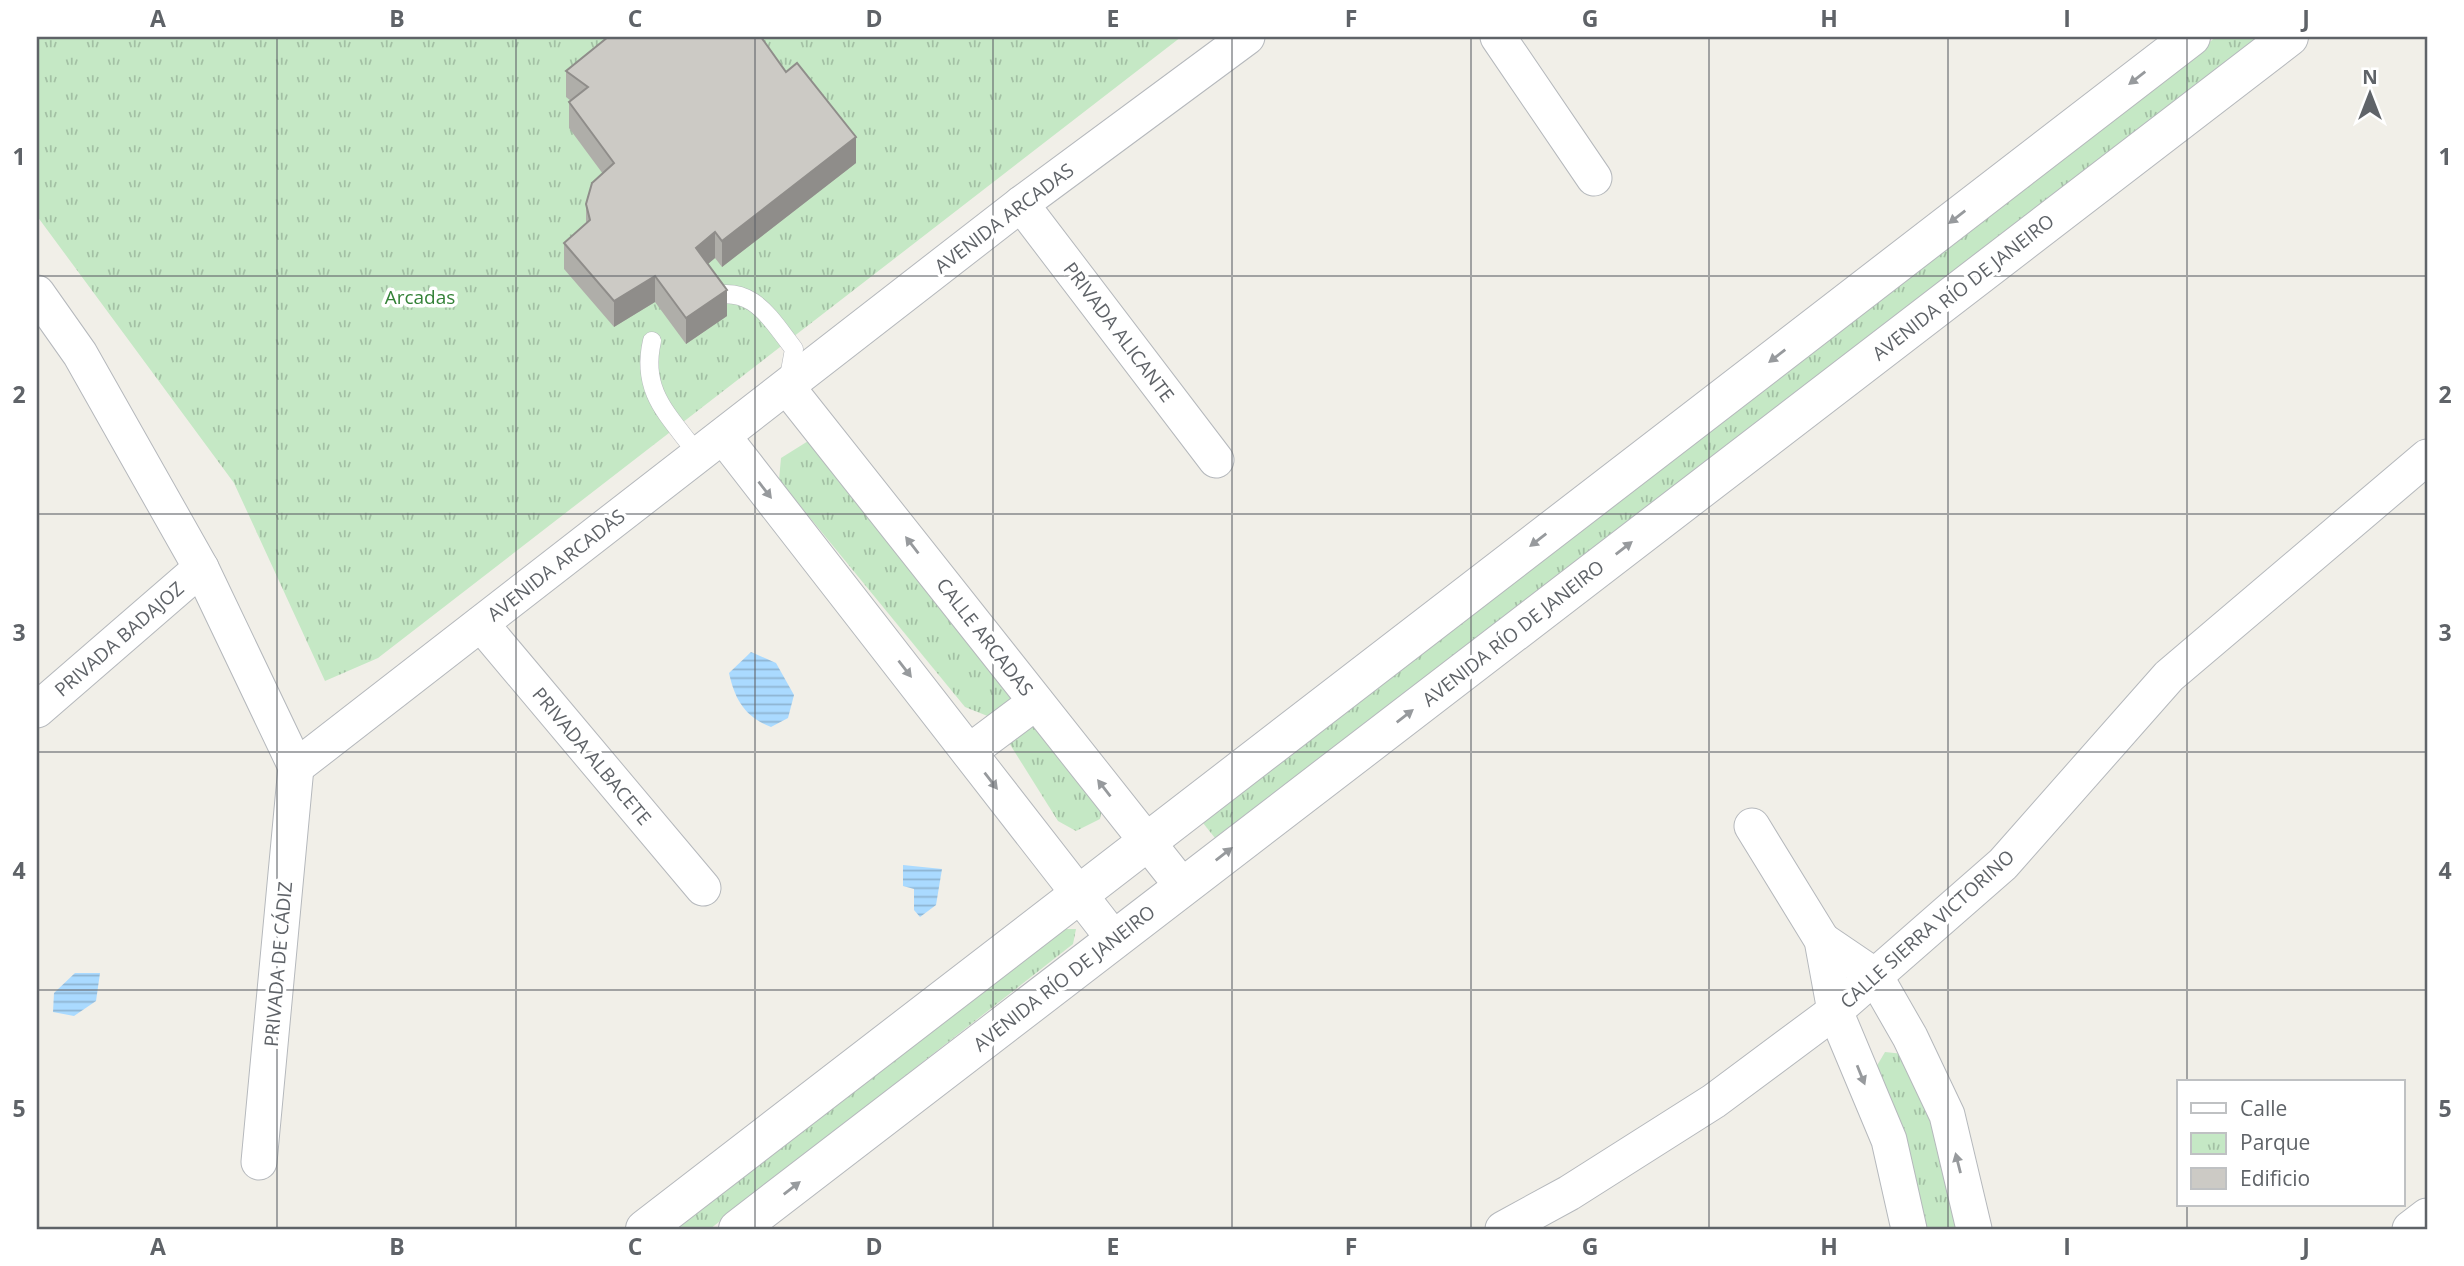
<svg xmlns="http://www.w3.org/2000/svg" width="2464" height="1266" font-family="'Open Sans',sans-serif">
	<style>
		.park { fill: url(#park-tufts) }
		.water { fill: url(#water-rules) }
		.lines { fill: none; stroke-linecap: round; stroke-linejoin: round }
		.service-casing { stroke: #b5b8bc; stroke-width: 19 }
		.minor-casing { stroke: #b5b8bc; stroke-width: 37 }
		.tertiary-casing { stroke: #b5b8bc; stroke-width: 40 }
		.service { stroke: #fff; stroke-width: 18 }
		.minor { stroke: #fff; stroke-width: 35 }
		.tertiary { stroke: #fff; stroke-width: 38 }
		.wall { fill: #afaea9 }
		.shaded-wall { fill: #8f8d8a }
		.building { fill: #cccac5; stroke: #8f8d8a; stroke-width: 2 }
		.oneway { fill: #979a9d }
		.grid { fill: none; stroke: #5f6368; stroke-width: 2; stroke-opacity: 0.55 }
		.labels { text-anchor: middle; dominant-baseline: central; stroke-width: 7; stroke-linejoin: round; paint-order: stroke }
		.street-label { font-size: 19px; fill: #5f6368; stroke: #fff }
		.park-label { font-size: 19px; fill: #348238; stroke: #fff }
		.neatline { fill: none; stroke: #5f6368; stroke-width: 2.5 }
		.grid-label { font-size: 23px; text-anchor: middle; font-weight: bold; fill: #5f6368 }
	</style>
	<defs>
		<pattern id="park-tufts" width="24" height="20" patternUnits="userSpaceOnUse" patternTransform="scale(1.75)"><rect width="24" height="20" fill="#c5e8c5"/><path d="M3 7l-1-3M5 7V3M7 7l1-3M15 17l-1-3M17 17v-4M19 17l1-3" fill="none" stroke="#a3c0a4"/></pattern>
		<pattern id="water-rules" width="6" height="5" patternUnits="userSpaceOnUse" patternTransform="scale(1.75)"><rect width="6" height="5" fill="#aadaff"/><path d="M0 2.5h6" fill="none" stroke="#8eb4d2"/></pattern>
	</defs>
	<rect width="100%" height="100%" fill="#f1efe8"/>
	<g class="park">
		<path d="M 37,37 L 1181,37 L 378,658 L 325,681 L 234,483 L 37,216 Z"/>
		<path d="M 2216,37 L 2261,37 L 1215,838 L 1203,823 Z"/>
		<path d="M 813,438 L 1013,699 L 990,717 L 965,707 L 779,480 L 781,458 Z"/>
		<path d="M 1034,718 L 1104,797 L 1100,819 L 1076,831 L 1058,821 L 1006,738 Z"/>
		<path d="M 1062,929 L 1076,929 L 1073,944 L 710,1229 L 675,1229 Z"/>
		<path d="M 1885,1052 L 1913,1055 L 1961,1229 L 1925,1229 L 1875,1069 Z"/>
	</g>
	<g class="water">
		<path d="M 751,652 L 776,663 L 794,695 L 788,718 L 771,727 C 745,717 735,700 729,673 Z"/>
		<path d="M 903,865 L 942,869 L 936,905 L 920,917 L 914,910 L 914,889 L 903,886 Z"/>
		<path d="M 75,973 L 100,973 L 96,1001 L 74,1016 L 53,1012 L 54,993 Z"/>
	</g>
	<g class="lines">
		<g class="service-casing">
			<g id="service">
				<path d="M 705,298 C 751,282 769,317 794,349 L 788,382"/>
				<path d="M 652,341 C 640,393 670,416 698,455"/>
			</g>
		</g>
		<g class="minor-casing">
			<g id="minor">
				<path d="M 1498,37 L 1594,178"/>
				<path d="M 1021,204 L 1216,460"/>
				<path d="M 37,293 L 80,354 L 201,568 L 296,767"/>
				<path d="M 787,387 L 1183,887"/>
				<path d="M 723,436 L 1114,939"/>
				<path d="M 481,624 L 703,888"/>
				<path d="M 37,710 L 201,568"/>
				<path d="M 969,752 L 1036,702"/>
				<path d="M 296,767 L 1021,204 L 1247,37"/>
				<path d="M 1752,826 L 1822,940 L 1835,1011 L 1889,1140 L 1909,1229"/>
				<path d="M 1822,940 L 1875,976 L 1910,1037 L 1947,1115 L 1974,1229"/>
				<path d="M 259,1162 L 296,767"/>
				<path d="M 1503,1229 L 1569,1193 L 1714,1101 L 1835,1011 L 2003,864 L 2169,676 L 2427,457"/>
				<path d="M 2410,1229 L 2427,1216"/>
			</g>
		</g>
		<g class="tertiary-casing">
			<g id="tertiary">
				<path d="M 645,1229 L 2191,37"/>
				<path d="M 738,1229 L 2289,37"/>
			</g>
		</g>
		<use href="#service" class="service"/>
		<use href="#minor" class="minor"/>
		<use href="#tertiary" class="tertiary"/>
	</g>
	<path class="wall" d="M 566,71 L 786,72 L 856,163 L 722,267 L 715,258 L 708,264 L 727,316 L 686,344 L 655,302 L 614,327 L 564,269 L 564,243 L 586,223 L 586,204 L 603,174 L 569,128 L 569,102 L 571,101 L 566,97 Z"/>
	<g class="shaded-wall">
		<path d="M 856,137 L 856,163 L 722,267 L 722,241 Z"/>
		<path d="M 715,232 L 715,258 L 696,274 L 696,248 Z"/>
		<path d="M 655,276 L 655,302 L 614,327 L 614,301 Z"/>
		<path d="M 727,290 L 727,316 L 686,344 L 686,318 Z"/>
	</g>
	<path class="building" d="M 608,37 L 761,37 L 786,72 L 797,63 L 856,137 L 722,241 L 715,232 L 696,248 L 727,290 L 686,318 L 655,276 L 614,301 L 564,243 L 590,220 L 586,204 L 592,183 L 614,163 L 569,102 L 588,87 L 566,71 Z"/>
	<defs><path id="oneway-solid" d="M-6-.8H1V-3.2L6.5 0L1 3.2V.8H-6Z" transform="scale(1.75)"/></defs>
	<g class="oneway">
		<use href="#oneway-solid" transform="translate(2137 78) rotate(142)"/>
		<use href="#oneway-solid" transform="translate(1957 217) rotate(142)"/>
		<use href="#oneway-solid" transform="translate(1777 356) rotate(142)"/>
		<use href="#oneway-solid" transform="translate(765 490) rotate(52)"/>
		<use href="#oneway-solid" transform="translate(1538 540) rotate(142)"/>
		<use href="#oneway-solid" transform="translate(912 545) rotate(-128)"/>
		<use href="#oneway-solid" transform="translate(1624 548) rotate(-38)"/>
		<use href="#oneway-solid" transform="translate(905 669) rotate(52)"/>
		<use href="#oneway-solid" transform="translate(1405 716) rotate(-38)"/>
		<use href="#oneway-solid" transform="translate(991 781) rotate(52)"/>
		<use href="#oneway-solid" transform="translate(1104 788) rotate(-128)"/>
		<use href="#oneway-solid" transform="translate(1224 854) rotate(-38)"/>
		<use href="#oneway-solid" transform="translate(1861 1075) rotate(68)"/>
		<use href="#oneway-solid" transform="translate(1958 1163) rotate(-104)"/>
		<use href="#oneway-solid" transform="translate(792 1188) rotate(-38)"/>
	</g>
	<path class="grid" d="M 277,37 L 277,1229M 516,37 L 516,1229M 755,37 L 755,1229M 993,37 L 993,1229M 1232,37 L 1232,1229M 1471,37 L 1471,1229M 1709,37 L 1709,1229M 1948,37 L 1948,1229M 2187,37 L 2187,1082M 37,276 L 2427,276M 37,514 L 2427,514M 37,752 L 2427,752M 37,990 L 2427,990M 2187,1205 L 2187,1229"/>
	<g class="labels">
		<g class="street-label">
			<text transform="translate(1004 218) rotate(-37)">AVENIDA ARCADAS</text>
			<text transform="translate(1963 287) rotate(-38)">AVENIDA RÍO DE JANEIRO</text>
			<text transform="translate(1119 332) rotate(53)">PRIVADA ALICANTE</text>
			<text transform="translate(556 565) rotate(-38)">AVENIDA ARCADAS</text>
			<text transform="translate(1513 633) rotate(-38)">AVENIDA RÍO DE JANEIRO</text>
			<text transform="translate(985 637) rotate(52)">CALLE ARCADAS</text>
			<text transform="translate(119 639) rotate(-41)">PRIVADA BADAJOZ</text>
			<text transform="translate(592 756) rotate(50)">PRIVADA ALBACETE</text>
			<text transform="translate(1927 929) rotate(-42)">CALLE SIERRA VICTORINO</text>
			<text transform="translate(278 964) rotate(-85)">PRIVADA DE CÁDIZ</text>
			<text transform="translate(1064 978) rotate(-38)">AVENIDA RÍO DE JANEIRO</text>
		</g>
		<g class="park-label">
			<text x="420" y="297">Arcadas</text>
		</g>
	</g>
	<rect width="2464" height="1266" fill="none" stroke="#ffffff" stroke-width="77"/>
	<rect x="2177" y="1080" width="228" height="126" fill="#ffffff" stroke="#bfc1c3" stroke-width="2"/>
	<rect x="2191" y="1103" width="35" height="10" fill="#ffffff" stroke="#bfc1c3" stroke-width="2"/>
	<text x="2240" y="1116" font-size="21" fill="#5f6368">Calle</text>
	<rect x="2191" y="1133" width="35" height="21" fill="url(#park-tufts)" stroke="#bfc1c3" stroke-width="2"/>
	<text x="2240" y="1150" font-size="21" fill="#5f6368">Parque</text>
	<rect x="2191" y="1168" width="35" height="21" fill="#cccac5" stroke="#bfc1c3" stroke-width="2"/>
	<text x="2240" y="1186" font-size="21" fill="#5f6368">Edificio</text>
	<g transform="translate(2370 94)" stroke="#ffffff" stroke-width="5" paint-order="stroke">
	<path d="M0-5L12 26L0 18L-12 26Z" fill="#5f6368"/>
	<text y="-10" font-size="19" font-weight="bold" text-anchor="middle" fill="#5f6368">N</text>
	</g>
	<rect x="38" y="38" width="2388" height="1190" class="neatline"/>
	<g class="grid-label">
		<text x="158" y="27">A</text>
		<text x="397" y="27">B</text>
		<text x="635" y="27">C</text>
		<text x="874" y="27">D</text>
		<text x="1113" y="27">E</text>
		<text x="1351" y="27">F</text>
		<text x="1590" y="27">G</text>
		<text x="1829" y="27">H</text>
		<text x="2067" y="27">I</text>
		<text x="2306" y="27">J</text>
		<text x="19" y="165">1</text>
		<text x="2445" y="165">1</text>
		<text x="19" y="403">2</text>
		<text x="2445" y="403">2</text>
		<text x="19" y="641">3</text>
		<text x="2445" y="641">3</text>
		<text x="19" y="879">4</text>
		<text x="2445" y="879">4</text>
		<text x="19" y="1117">5</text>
		<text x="2445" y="1117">5</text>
		<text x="158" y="1255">A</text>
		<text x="397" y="1255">B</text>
		<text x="635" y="1255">C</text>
		<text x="874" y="1255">D</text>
		<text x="1113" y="1255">E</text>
		<text x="1351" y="1255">F</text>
		<text x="1590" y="1255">G</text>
		<text x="1829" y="1255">H</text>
		<text x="2067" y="1255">I</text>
		<text x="2306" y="1255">J</text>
	</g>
</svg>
